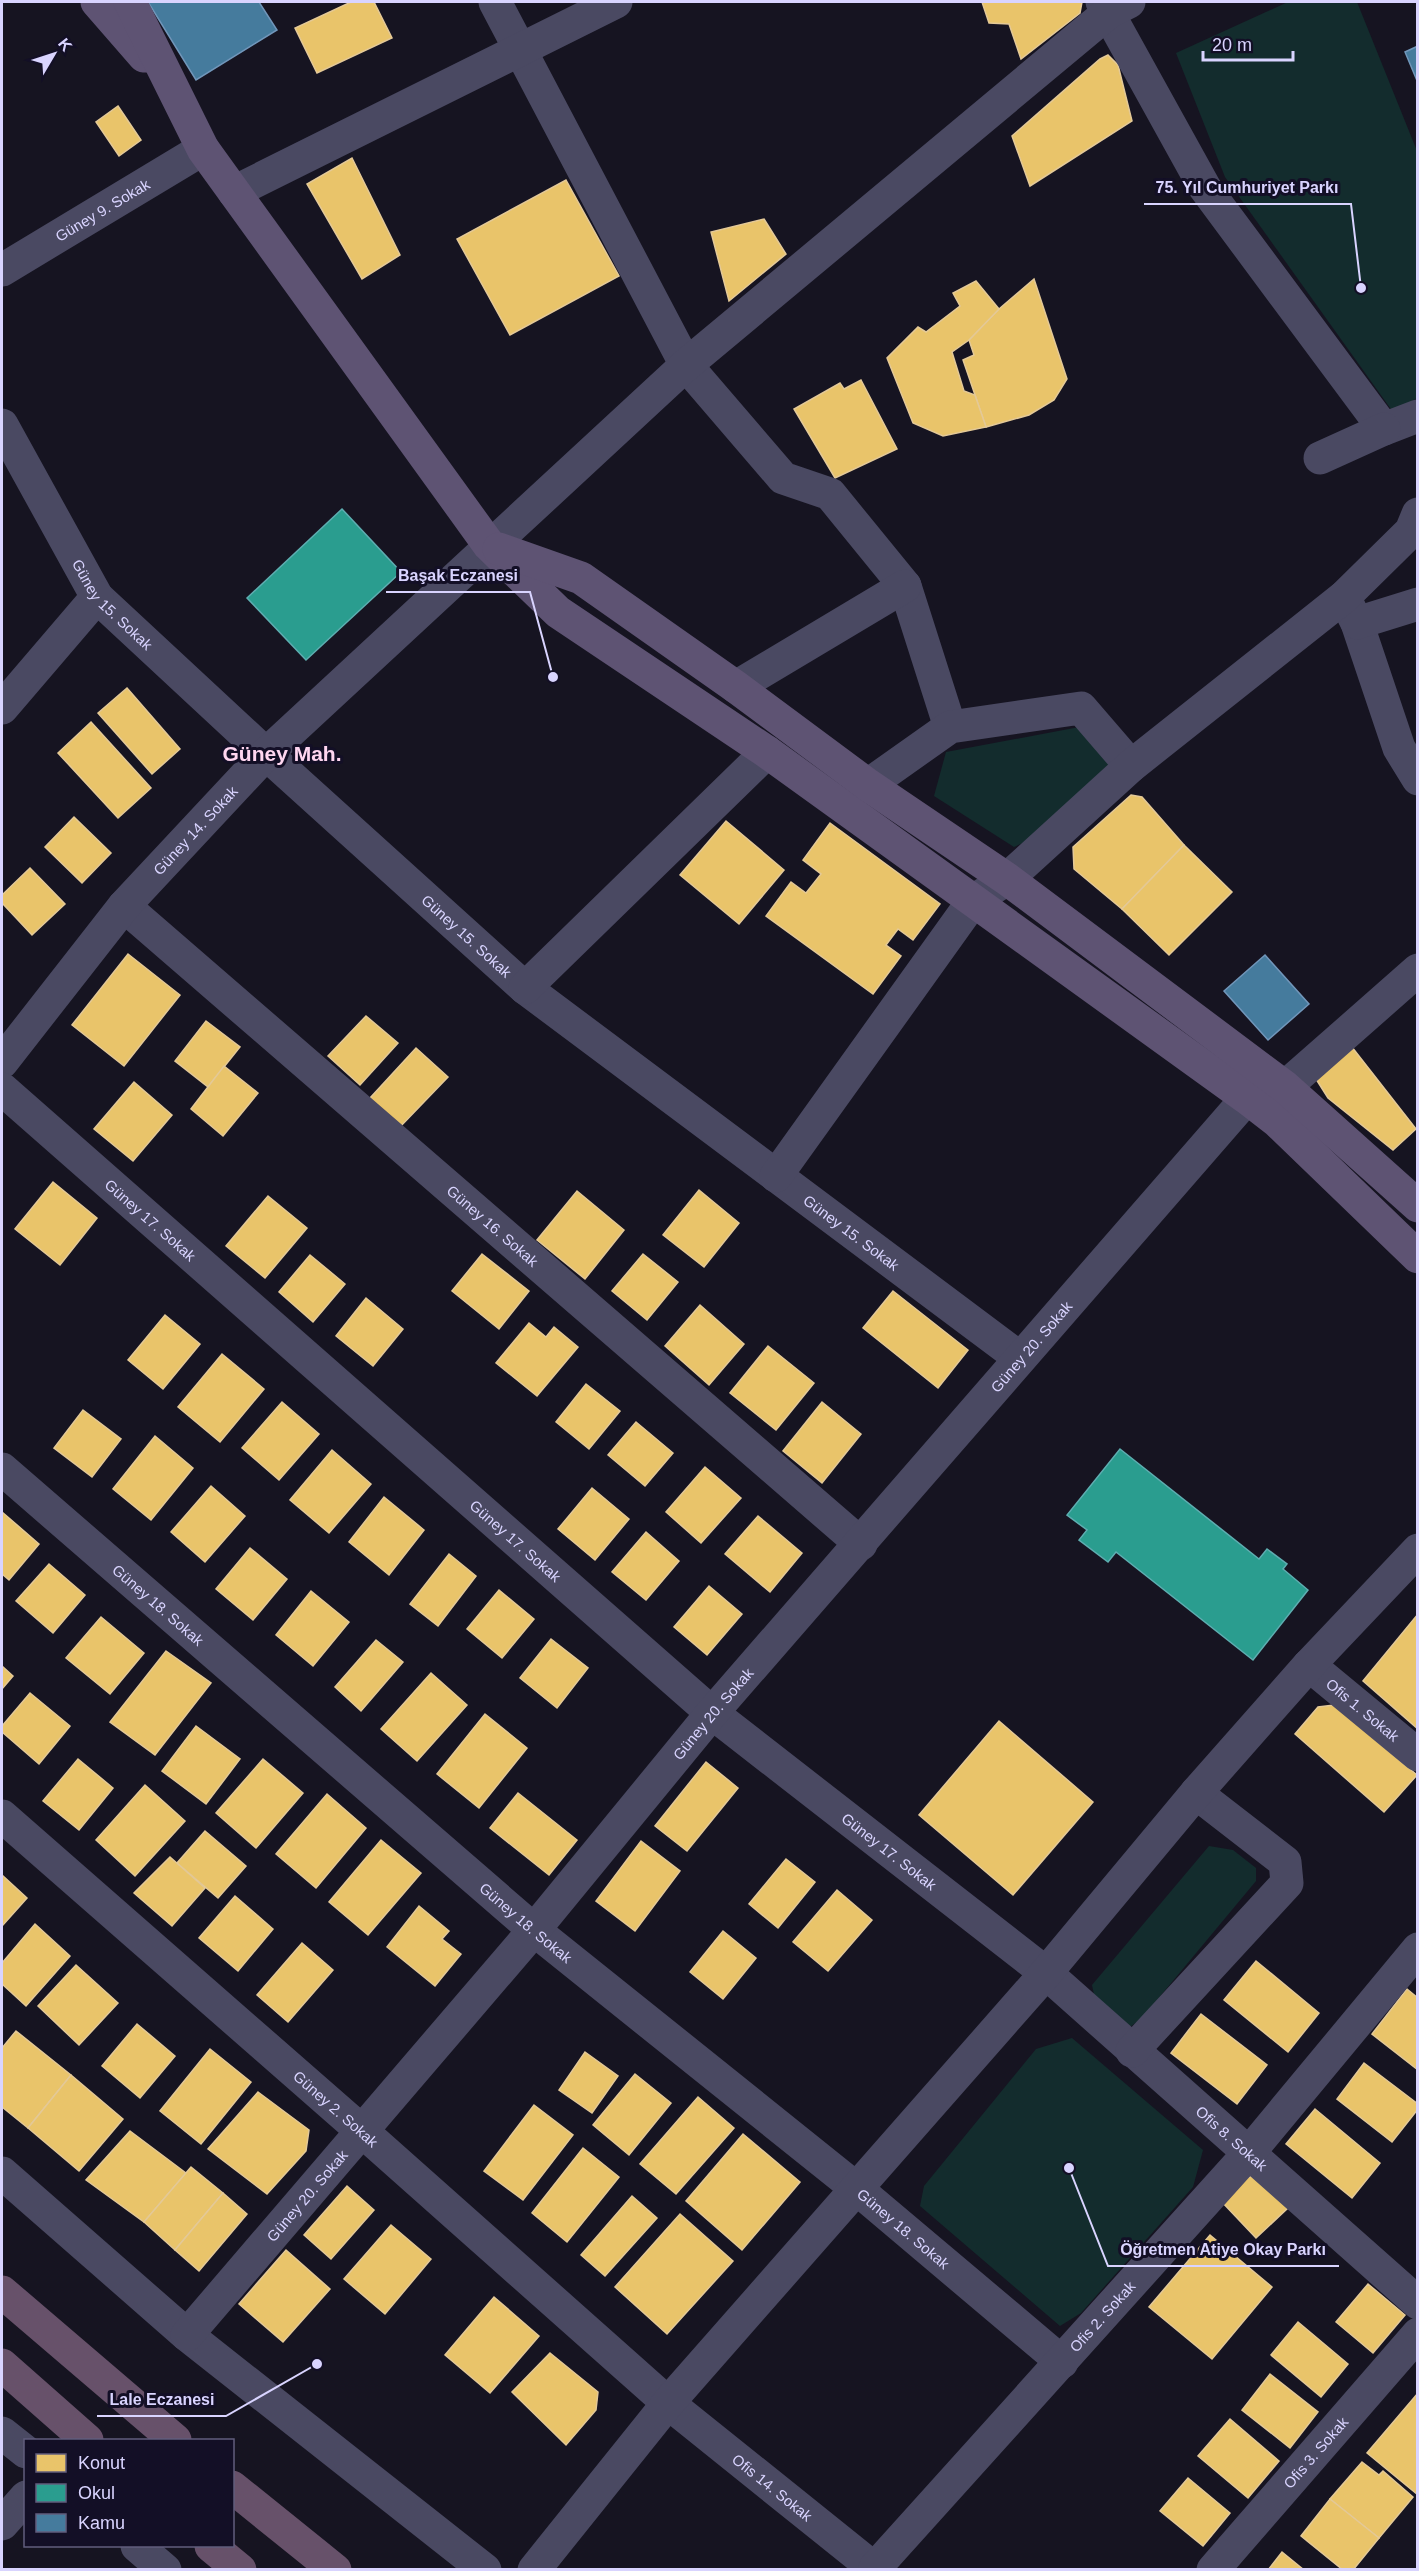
<svg xmlns="http://www.w3.org/2000/svg" width="1419" height="2571" font-family="Helvetica,sans-serif">
	<style>
		.green { fill: #132c2d }
		.homes { fill: #e9c46a; stroke: #e4c997; stroke-width: 1.5 }
		.schools { fill: #2a9d8f; stroke: #5eaeb1; stroke-width: 1.5 }
		.public { fill: #457b9d; stroke: #7196ba; stroke-width: 1.5 }
		.lines { fill: none; stroke-linecap: round; stroke-linejoin: round }
		.minor { stroke: #4a4962; stroke-width: 33 }
		.major { stroke: #5e5373; stroke-width: 33 }
		.highway { stroke: #67516a; stroke-width: 33 }
		.labels { text-anchor: middle; dominant-baseline: central; stroke-width: 6; stroke-linejoin: round; paint-order: stroke }
		.street-label { font-size: 15px; fill: #d9d4ff; stroke: #130f26 }
		.district-label { font-size: 21px; font-weight: bold; fill: #ffd6f0; stroke: #130f26 }
		.leader { fill: none; stroke: #d9d4ff; stroke-width: 2 }
		.callout-dot { fill: #d9d4ff; stroke: #130f26; stroke-width: 2 }
		.callout-label { font-size: 16px; text-anchor: middle; font-weight: bold; fill: #d9d4ff; stroke: #130f26; stroke-width: 6; stroke-linejoin: round; paint-order: stroke }
	</style>
	<rect width="100%" height="100%" fill="#161421"/>
	<g class="green">
		<path d="M 1288,2 L 1357,2 L 1417,151 L 1417,398 L 1393,412 L 1225,177 L 1176,53 Z"/>
		<path d="M 1090,725 L 1110,767 L 1034,838 L 1014,847 L 934,796 L 946,752 Z"/>
		<path d="M 1209,1846 L 1233,1850 L 1256,1868 L 1256,1881 L 1142,2018 L 1130,2027 L 1095,1999 L 1092,1985 Z"/>
		<path d="M 1072,2038 L 1203,2150 L 1193,2187 L 1081,2313 L 1060,2326 L 920,2206 L 924,2186 L 1036,2049 Z"/>
	</g>
	<g class="homes">
		<path d="M 351,2 L 374,2 L 392,38 L 317,73 L 295,28 Z"/>
		<path d="M 982,2 L 1082,2 L 1080,13 L 1021,59 L 1009,24 L 989,23 Z"/>
		<path d="M 1108,55 L 1118,65 L 1132,121 L 1030,186 L 1012,136 L 1100,59 Z"/>
		<path d="M 118,106 L 141,140 L 119,156 L 96,122 Z"/>
		<path d="M 352,158 L 400,255 L 362,279 L 307,184 Z"/>
		<path d="M 566,180 L 619,276 L 510,335 L 457,239 Z"/>
		<path d="M 764,219 L 786,254 L 729,301 L 711,232 Z"/>
		<path d="M 1034,279 L 1067,379 L 1054,400 L 1029,415 L 986,427 L 963,360 L 974,355 L 969,340 L 999,309 Z"/>
		<path d="M 976,281 L 999,309 L 969,340 L 952,352 L 964,391 L 975,395 L 986,427 L 943,436 L 913,423 L 887,358 L 918,327 L 926,332 L 960,306 L 953,293 Z"/>
		<path d="M 861,380 L 897,449 L 835,478 L 794,409 L 840,383 L 844,389 Z"/>
		<path d="M 127,688 L 180,749 L 152,774 L 98,713 Z"/>
		<path d="M 91,722 L 151,788 L 118,818 L 58,753 Z"/>
		<path d="M 1131,795 L 1142,797 L 1184,845 L 1122,909 L 1074,869 L 1073,847 Z"/>
		<path d="M 74,817 L 111,853 L 82,883 L 45,847 Z"/>
		<path d="M 726,821 L 784,870 L 739,924 L 680,875 Z"/>
		<path d="M 830,823 L 940,904 L 913,940 L 898,929 L 886,945 L 901,956 L 873,994 L 766,916 L 791,882 L 806,893 L 821,874 L 803,860 Z"/>
		<path d="M 1184,845 L 1232,892 L 1169,955 L 1122,909 Z"/>
		<path d="M 30,868 L 65,904 L 32,935 L 2,903 L 2,895 Z"/>
		<path d="M 128,954 L 180,995 L 124,1066 L 72,1025 Z"/>
		<path d="M 366,1016 L 398,1043 L 360,1085 L 328,1056 Z"/>
		<path d="M 206,1021 L 240,1047 L 208,1087 L 175,1061 Z"/>
		<path d="M 1348,1042 L 1416,1129 L 1393,1150 L 1328,1098 L 1316,1079 Z"/>
		<path d="M 416,1048 L 448,1077 L 399,1128 L 370,1098 Z"/>
		<path d="M 224,1066 L 258,1093 L 223,1136 L 191,1109 Z"/>
		<path d="M 134,1082 L 172,1115 L 133,1161 L 94,1129 Z"/>
		<path d="M 53,1182 L 97,1218 L 60,1265 L 15,1229 Z"/>
		<path d="M 699,1190 L 739,1223 L 704,1267 L 663,1235 Z"/>
		<path d="M 577,1191 L 624,1230 L 585,1279 L 537,1240 Z"/>
		<path d="M 268,1196 L 307,1228 L 265,1278 L 226,1246 Z"/>
		<path d="M 482,1254 L 529,1291 L 499,1329 L 452,1291 Z"/>
		<path d="M 643,1254 L 678,1282 L 647,1320 L 612,1291 Z"/>
		<path d="M 310,1255 L 345,1284 L 313,1322 L 279,1292 Z"/>
		<path d="M 893,1291 L 968,1350 L 938,1388 L 863,1328 Z"/>
		<path d="M 366,1298 L 403,1329 L 373,1366 L 336,1336 Z"/>
		<path d="M 700,1305 L 744,1344 L 709,1385 L 665,1346 Z"/>
		<path d="M 165,1315 L 200,1344 L 163,1389 L 128,1360 Z"/>
		<path d="M 529,1323 L 546,1337 L 554,1327 L 578,1347 L 537,1396 L 496,1363 Z"/>
		<path d="M 768,1346 L 814,1383 L 776,1430 L 730,1393 Z"/>
		<path d="M 222,1354 L 264,1389 L 220,1442 L 178,1407 Z"/>
		<path d="M 586,1384 L 620,1411 L 589,1449 L 556,1422 Z"/>
		<path d="M 282,1402 L 319,1434 L 279,1480 L 242,1448 Z"/>
		<path d="M 822,1402 L 861,1434 L 822,1483 L 783,1451 Z"/>
		<path d="M 83,1410 L 121,1439 L 92,1477 L 54,1448 Z"/>
		<path d="M 636,1422 L 673,1453 L 645,1486 L 608,1455 Z"/>
		<path d="M 155,1436 L 193,1468 L 151,1520 L 113,1489 Z"/>
		<path d="M 332,1450 L 371,1484 L 329,1533 L 290,1500 Z"/>
		<path d="M 705,1467 L 741,1498 L 701,1543 L 666,1512 Z"/>
		<path d="M 211,1486 L 245,1516 L 205,1562 L 171,1532 Z"/>
		<path d="M 592,1488 L 629,1519 L 595,1560 L 558,1529 Z"/>
		<path d="M 384,1497 L 424,1530 L 389,1575 L 349,1542 Z"/>
		<path d="M 2,1512 L 39,1544 L 9,1580 L 2,1574 Z"/>
		<path d="M 758,1516 L 802,1553 L 770,1592 L 725,1554 Z"/>
		<path d="M 646,1532 L 679,1561 L 646,1600 L 612,1572 Z"/>
		<path d="M 250,1548 L 287,1579 L 253,1620 L 216,1589 Z"/>
		<path d="M 449,1554 L 476,1576 L 438,1626 L 410,1604 Z"/>
		<path d="M 49,1564 L 85,1595 L 53,1633 L 16,1601 Z"/>
		<path d="M 709,1586 L 742,1614 L 707,1655 L 674,1627 Z"/>
		<path d="M 499,1590 L 534,1619 L 502,1658 L 467,1629 Z"/>
		<path d="M 311,1591 L 349,1622 L 313,1666 L 276,1635 Z"/>
		<path d="M 1418,1614 L 1418,1729 L 1363,1681 Z"/>
		<path d="M 101,1617 L 144,1653 L 110,1694 L 66,1658 Z"/>
		<path d="M 551,1639 L 588,1668 L 557,1708 L 520,1678 Z"/>
		<path d="M 376,1640 L 403,1662 L 361,1711 L 335,1687 Z"/>
		<path d="M 166,1651 L 211,1683 L 155,1755 L 110,1722 Z"/>
		<path d="M 2,1666 L 13,1676 L 2,1689 Z"/>
		<path d="M 431,1673 L 467,1705 L 417,1761 L 381,1729 Z"/>
		<path d="M 30,1693 L 70,1726 L 39,1764 L 2,1732 L 2,1726 Z"/>
		<path d="M 1334,1705 L 1417,1775 L 1384,1812 L 1295,1734 L 1318,1707 Z"/>
		<path d="M 485,1714 L 527,1748 L 479,1808 L 437,1774 Z"/>
		<path d="M 999,1721 L 1093,1802 L 1013,1895 L 919,1815 Z"/>
		<path d="M 196,1726 L 240,1759 L 206,1804 L 162,1771 Z"/>
		<path d="M 78,1759 L 113,1788 L 79,1830 L 43,1801 Z"/>
		<path d="M 263,1759 L 303,1793 L 256,1848 L 216,1813 Z"/>
		<path d="M 706,1762 L 738,1788 L 687,1851 L 655,1826 Z"/>
		<path d="M 145,1785 L 185,1821 L 135,1876 L 96,1840 Z"/>
		<path d="M 518,1793 L 577,1840 L 549,1875 L 490,1828 Z"/>
		<path d="M 327,1794 L 366,1828 L 316,1888 L 276,1854 Z"/>
		<path d="M 205,1831 L 246,1866 L 218,1898 L 177,1863 Z"/>
		<path d="M 381,1840 L 421,1873 L 368,1935 L 329,1902 Z"/>
		<path d="M 641,1841 L 680,1871 L 635,1931 L 596,1901 Z"/>
		<path d="M 170,1857 L 205,1888 L 172,1926 L 134,1893 Z"/>
		<path d="M 786,1859 L 815,1882 L 778,1928 L 749,1904 Z"/>
		<path d="M 2,1875 L 27,1898 L 2,1926 Z"/>
		<path d="M 837,1890 L 872,1920 L 828,1971 L 793,1942 Z"/>
		<path d="M 235,1896 L 273,1929 L 238,1971 L 199,1938 Z"/>
		<path d="M 419,1906 L 449,1931 L 442,1939 L 461,1954 L 435,1986 L 387,1947 Z"/>
		<path d="M 35,1924 L 70,1956 L 26,2006 L 2,1984 L 2,1963 Z"/>
		<path d="M 723,1931 L 756,1958 L 723,1999 L 690,1972 Z"/>
		<path d="M 302,1943 L 333,1970 L 288,2022 L 257,1995 Z"/>
		<path d="M 1256,1961 L 1319,2013 L 1288,2052 L 1224,2000 Z"/>
		<path d="M 76,1965 L 118,2003 L 79,2045 L 38,2006 Z"/>
		<path d="M 1407,1989 L 1418,1998 L 1418,2070 L 1372,2034 Z"/>
		<path d="M 1201,2014 L 1267,2065 L 1237,2104 L 1171,2053 Z"/>
		<path d="M 137,2024 L 175,2056 L 140,2098 L 102,2066 Z"/>
		<path d="M 16,2031 L 71,2075 L 28,2128 L 2,2107 L 2,2048 Z"/>
		<path d="M 210,2049 L 251,2082 L 201,2144 L 160,2111 Z"/>
		<path d="M 585,2052 L 618,2076 L 592,2113 L 559,2090 Z"/>
		<path d="M 1364,2063 L 1418,2104 L 1418,2109 L 1392,2142 L 1337,2099 Z"/>
		<path d="M 635,2074 L 671,2103 L 629,2155 L 593,2125 Z"/>
		<path d="M 71,2075 L 123,2119 L 79,2171 L 28,2128 Z"/>
		<path d="M 258,2092 L 309,2130 L 306,2151 L 267,2194 L 208,2149 Z"/>
		<path d="M 698,2097 L 734,2128 L 676,2194 L 640,2164 Z"/>
		<path d="M 534,2105 L 573,2135 L 523,2200 L 484,2171 Z"/>
		<path d="M 1315,2109 L 1380,2163 L 1352,2198 L 1286,2144 Z"/>
		<path d="M 130,2131 L 186,2173 L 144,2222 L 86,2180 Z"/>
		<path d="M 743,2134 L 800,2182 L 742,2250 L 686,2201 Z"/>
		<path d="M 583,2148 L 619,2177 L 567,2242 L 532,2213 Z"/>
		<path d="M 191,2167 L 223,2193 L 175,2250 L 144,2222 Z"/>
		<path d="M 1257,2176 L 1288,2208 L 1256,2238 L 1221,2201 L 1241,2178 Z"/>
		<path d="M 347,2186 L 374,2210 L 331,2259 L 304,2235 Z"/>
		<path d="M 223,2193 L 247,2214 L 199,2271 L 175,2250 Z"/>
		<path d="M 632,2196 L 657,2218 L 605,2276 L 581,2255 Z"/>
		<path d="M 680,2214 L 733,2261 L 667,2334 L 615,2287 Z"/>
		<path d="M 391,2225 L 431,2259 L 385,2314 L 344,2279 Z"/>
		<path d="M 1210,2235 L 1272,2287 L 1212,2359 L 1149,2307 Z"/>
		<path d="M 286,2250 L 330,2289 L 283,2342 L 239,2304 Z"/>
		<path d="M 1368,2284 L 1405,2315 L 1373,2353 L 1336,2322 Z"/>
		<path d="M 494,2297 L 539,2336 L 490,2393 L 445,2355 Z"/>
		<path d="M 1298,2322 L 1348,2364 L 1321,2397 L 1271,2355 Z"/>
		<path d="M 550,2353 L 598,2392 L 596,2410 L 566,2445 L 512,2392 Z"/>
		<path d="M 1270,2374 L 1318,2412 L 1290,2448 L 1242,2410 Z"/>
		<path d="M 1418,2393 L 1418,2495 L 1367,2453 Z"/>
		<path d="M 1230,2419 L 1279,2461 L 1248,2498 L 1198,2456 Z"/>
		<path d="M 1362,2462 L 1379,2475 L 1383,2471 L 1413,2497 L 1379,2538 L 1330,2499 Z"/>
		<path d="M 1188,2478 L 1230,2513 L 1203,2546 L 1160,2511 Z"/>
		<path d="M 1330,2499 L 1379,2538 L 1353,2570 L 1343,2570 L 1301,2536 Z"/>
		<path d="M 1282,2552 L 1304,2570 L 1268,2570 Z"/>
	</g>
	<g class="schools">
		<path d="M 342,509 L 401,572 L 306,660 L 247,598 Z"/>
		<path d="M 1120,1449 L 1259,1559 L 1267,1549 L 1287,1564 L 1283,1569 L 1308,1590 L 1253,1660 L 1116,1552 L 1108,1562 L 1079,1540 L 1087,1530 L 1067,1515 Z"/>
	</g>
	<g class="public">
		<path d="M 148,2 L 259,2 L 277,30 L 196,80 Z"/>
		<path d="M 1418,46 L 1418,83 L 1405,52 Z"/>
		<path d="M 1265,955 L 1309,1004 L 1268,1040 L 1224,991 Z"/>
	</g>
	<g class="lines">
		<g class="minor">
			<path d="M 495,2 L 686,365 L 783,478 L 830,494 L 905,586 L 950,727"/>
			<path d="M 1102,2 L 1205,188 L 1384,429 L 1418,416"/>
			<path d="M 234,192 L 616,2"/>
			<path id="s1" d="M 2,270 L 203,149"/>
			<path id="s2" d="M 2,425 L 97,597 L 266,754 L 525,988 L 1020,1358"/>
			<path d="M 1320,458 L 1384,429"/>
			<path d="M 1344,597 L 1357,623 L 1399,748 L 1418,779"/>
			<path d="M 1357,623 L 1418,604"/>
			<path d="M 736,687 L 905,586"/>
			<path d="M 2,708 L 97,597"/>
			<path d="M 868,785 L 950,727 L 1081,708 L 1131,766"/>
			<path id="s3" d="M 124,906 L 861,1544"/>
			<path d="M 525,988 L 767,752"/>
			<path id="s4" d="M 2,1062 L 124,906 L 266,754 L 686,365 L 1109,12 L 1129,2"/>
			<path d="M 1285,1087 L 1418,970"/>
			<path id="s5" d="M 2,1089 L 712,1713 L 1046,1973 L 1418,2303"/>
			<path d="M 776,1176 L 973,901 L 1007,879 L 1131,766 L 1344,597 L 1411,531 L 1418,514"/>
			<path id="s6" d="M 2,1469 L 534,1930 L 857,2189 L 1062,2362"/>
			<path id="s7" d="M 1309,1665 L 1418,1755"/>
			<path id="s8" d="M 2,1816 L 363,2132 L 668,2403 L 876,2570"/>
			<path d="M 1132,2051 L 1287,1883 L 1285,1862 L 1196,1793"/>
			<path d="M 2,2173 L 187,2335 L 485,2570"/>
			<path id="s9" d="M 187,2335 L 534,1930 L 712,1713 L 1247,1098"/>
			<path d="M 2,2433 L 26,2452"/>
			<path d="M 2,2524 L 26,2497"/>
			<path d="M 137,2546 L 165,2570"/>
			<path id="s10" d="M 875,2568 L 1248,2154 L 1418,1949"/>
			<path d="M 534,2570 L 668,2403 L 1046,1973 L 1196,1793 L 1309,1665 L 1418,1550"/>
			<path id="s11" d="M 1213,2570 L 1418,2334"/>
		</g>
		<g class="major">
			<path d="M 97,2 L 144,56"/>
			<path d="M 130,2 L 203,149 L 489,545 L 558,612 L 767,752 L 1247,1098 L 1278,1122 L 1418,1257"/>
			<path d="M 499,549 L 581,578 L 736,687 L 868,785 L 1007,879 L 1285,1087 L 1418,1206"/>
		</g>
		<g class="highway">
			<path d="M 2,2292 L 175,2440"/>
			<path d="M 2,2365 L 87,2440"/>
			<path d="M 232,2487 L 335,2570"/>
			<path d="M 211,2546 L 240,2570"/>
		</g>
	</g>
	<g class="labels">
		<g class="street-label">
			<text stroke="none"><textPath href="#s1" startOffset="117">Güney 9. Sokak</textPath></text>
			<text stroke="none"><textPath href="#s2" startOffset="212">Güney 15. Sokak</textPath></text>
			<text stroke="none"><textPath href="#s4" startOffset="302">Güney 14. Sokak</textPath></text>
			<text stroke="none"><textPath href="#s2" startOffset="698">Güney 15. Sokak</textPath></text>
			<text stroke="none"><textPath href="#s5" startOffset="198">Güney 17. Sokak</textPath></text>
			<text stroke="none"><textPath href="#s3" startOffset="488">Güney 16. Sokak</textPath></text>
			<text stroke="none"><textPath href="#s2" startOffset="1184">Güney 15. Sokak</textPath></text>
			<text stroke="none"><textPath href="#s9" startOffset="1300">Güney 20. Sokak</textPath></text>
			<text stroke="none"><textPath href="#s5" startOffset="684">Güney 17. Sokak</textPath></text>
			<text stroke="none"><textPath href="#s6" startOffset="207">Güney 18. Sokak</textPath></text>
			<text stroke="none"><textPath href="#s7" startOffset="70">Ofis 1. Sokak</textPath></text>
			<text stroke="none"><textPath href="#s9" startOffset="814">Güney 20. Sokak</textPath></text>
			<text stroke="none"><textPath href="#s5" startOffset="1170">Güney 17. Sokak</textPath></text>
			<text stroke="none"><textPath href="#s6" startOffset="693">Güney 18. Sokak</textPath></text>
			<text stroke="none"><textPath href="#s8" startOffset="444">Güney 2. Sokak</textPath></text>
			<text stroke="none"><textPath href="#s5" startOffset="1617">Ofis 8. Sokak</textPath></text>
			<text stroke="none"><textPath href="#s9" startOffset="184">Güney 20. Sokak</textPath></text>
			<text stroke="none"><textPath href="#s6" startOffset="1179">Güney 18. Sokak</textPath></text>
			<text stroke="none"><textPath href="#s10" startOffset="339">Ofis 2. Sokak</textPath></text>
			<text stroke="none"><textPath href="#s11" startOffset="156">Ofis 3. Sokak</textPath></text>
			<text stroke="none"><textPath href="#s8" startOffset="1022">Ofis 14. Sokak</textPath></text>
		</g>
		<g class="district-label">
			<text x="282" y="753">Güney Mah.</text>
		</g>
	</g>
	<path class="leader" d="M1361 288L1351 204H1144M553 677L530 592H386M1069 2168L1108 2266H1339M317 2364L226 2416H97"/>
	<g class="callout-dot">
		<circle cx="1361" cy="288" r="6"/>
		<circle cx="553" cy="677" r="6"/>
		<circle cx="1069" cy="2168" r="6"/>
		<circle cx="317" cy="2364" r="6"/>
	</g>
	<g class="callout-label">
		<text x="1247" y="193">75. Yıl Cumhuriyet Parkı</text>
		<text x="458" y="581">Başak Eczanesi</text>
		<text x="1223" y="2255">Öğretmen Atiye Okay Parkı</text>
		<text x="162" y="2405">Lale Eczanesi</text>
	</g>
	<rect width="1419" height="2571" fill="none" stroke="#d9d4ff" stroke-width="6"/>
	<rect x="24" y="2439" width="210" height="108" fill="#130f26" stroke="#625e7d" stroke-width="1.5"/>
	<rect x="36" y="2454" width="30" height="18" fill="#e9c46a" stroke="#625e7d" stroke-width="1.5"/>
	<text x="78" y="2469" font-size="18" fill="#d9d4ff">Konut</text>
	<rect x="36" y="2484" width="30" height="18" fill="#2a9d8f" stroke="#625e7d" stroke-width="1.5"/>
	<text x="78" y="2499" font-size="18" fill="#d9d4ff">Okul</text>
	<rect x="36" y="2514" width="30" height="18" fill="#457b9d" stroke="#625e7d" stroke-width="1.5"/>
	<text x="78" y="2529" font-size="18" fill="#d9d4ff">Kamu</text>
	<g transform="translate(54 54) rotate(51)" stroke="#130f26" stroke-width="4.5" paint-order="stroke">
	<path d="M0-4.5L10 22L0 15L-10 22Z" fill="#d9d4ff"/>
	<text y="-9" font-size="16" font-weight="bold" text-anchor="middle" fill="#d9d4ff">K</text>
	</g>
	<path d="M1203 51v9h90v-9" fill="none" stroke="#d9d4ff" stroke-width="3"/>
	<text x="1212" y="51" font-size="18" fill="#d9d4ff" stroke="#130f26" stroke-width="4.5" paint-order="stroke">20 m</text>
</svg>
